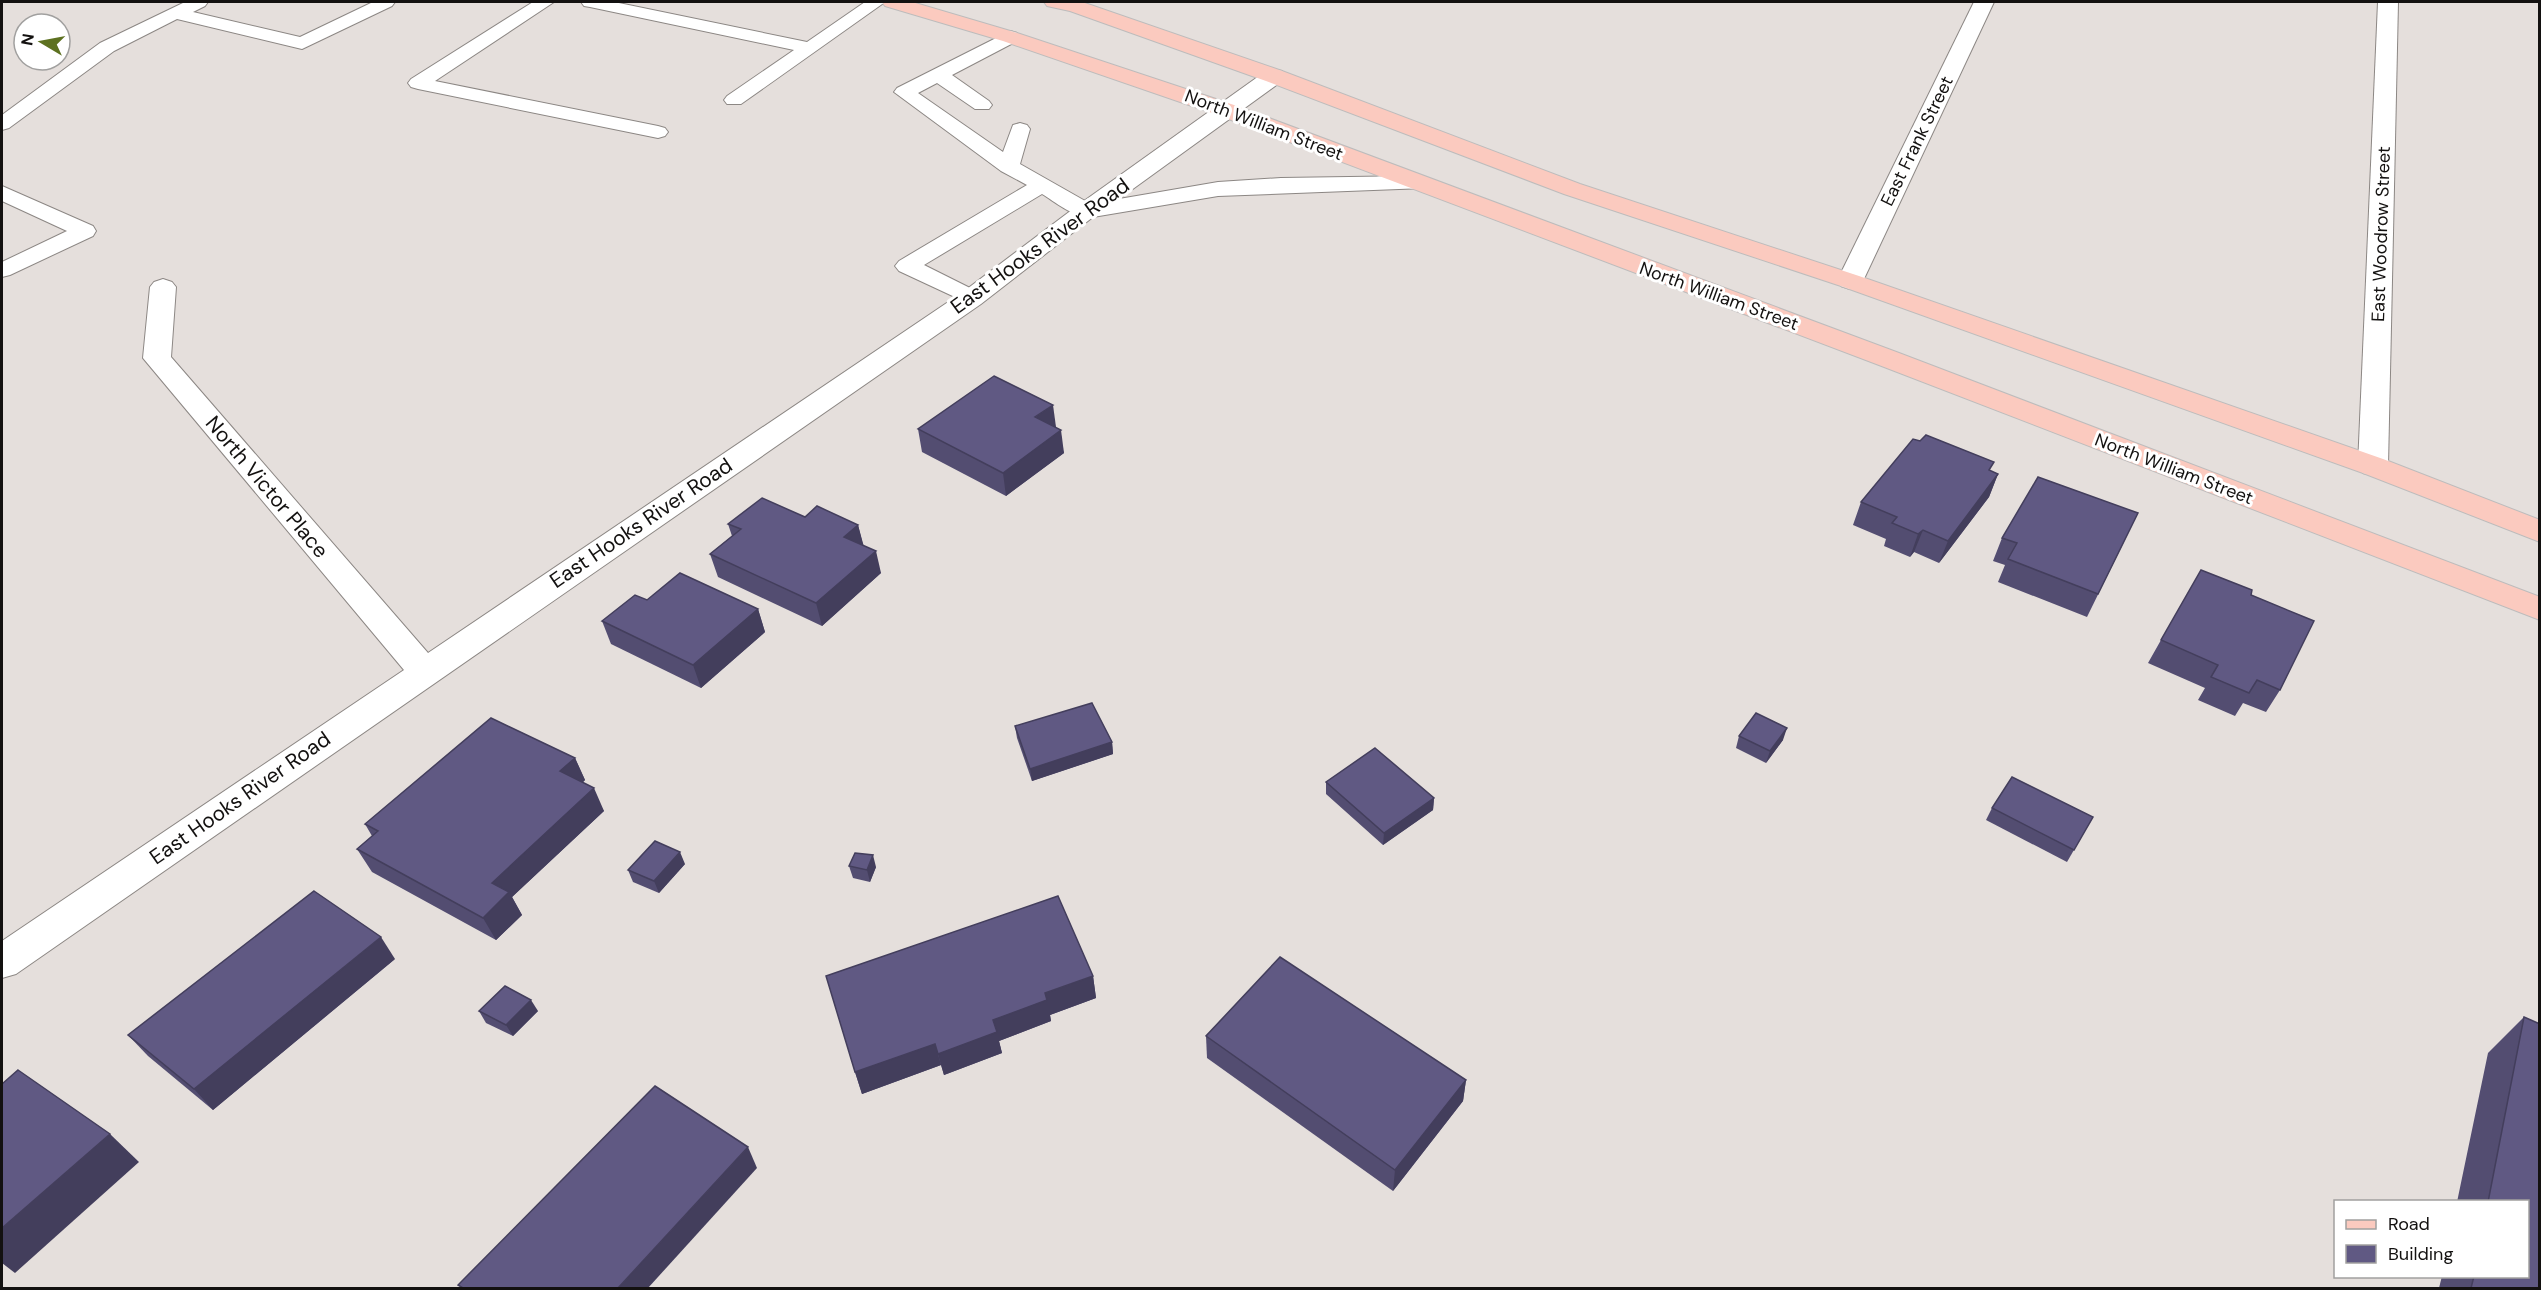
<svg xmlns="http://www.w3.org/2000/svg" width="2541" height="1290" font-family="'DM Sans',sans-serif">
	<style>
		.lines { fill: none; stroke-linecap: round; stroke-linejoin: round }
		.lane-casing { stroke: #8c8784; stroke-width: 2 }
		.street-casing { stroke: #8c8784; stroke-width: 2 }
		.primary-casing { stroke: #bdbcbc; stroke-width: 2 }
		.lane { fill: #fff; fill-rule: evenodd }
		.street { fill: #fff; fill-rule: evenodd }
		.primary { fill: #fbcabf; fill-rule: evenodd }
		.wall { fill: #534d71 }
		.shaded-wall { fill: #433e5c }
		.building { fill: #605983; stroke: #433e5c; stroke-width: 1.5 }
		.labels { text-anchor: middle; dominant-baseline: central; stroke-width: 6; stroke-linejoin: round; paint-order: stroke }
		.far-street-label { font-size: 18px; fill: #131110; stroke: #fff }
		.street-label { font-size: 21px; fill: #131110; stroke: #fff }
	</style>
	<rect width="100%" height="100%" fill="#e5dfdc"/>
	<g class="lines">
		<g class="lane-casing">
			<g id="lane">
				<path d="M 185,2 L 208,2 L 205,6 L 193,12 L 300,37 L 373,2 L 395,2 L 392,6 L 302,49 L 177,19 L 114,51 L 9,128 L 2,130 L 2,115 L 100,43 Z"/>
				<path d="M 533,2 L 554,2 L 435,81 L 658,126 L 665,128 L 668,132 L 665,136 L 658,138 L 418,89 L 411,87 L 408,83 L 411,79 Z"/>
				<path d="M 581,2 L 614,2 L 807,42 L 865,2 L 885,2 L 741,104 L 727,104 L 724,100 L 727,96 L 794,50 L 590,7 L 584,6 Z"/>
				<path d="M 1010,31 L 1017,33 L 1019,37 L 1017,41 L 952,75 L 989,101 L 992,105 L 989,109 L 975,109 L 937,83 L 918,93 L 1003,152 L 1013,125 L 1020,123 L 1027,125 L 1030,129 L 1020,164 L 1094,206 L 1097,211 L 1094,216 C 1076,220 1057,203 1042,194 L 924,265 L 980,293 L 984,298 L 980,303 L 972,305 L 899,271 L 895,266 L 899,261 L 1027,185 L 1001,171 L 894,92 L 897,88 Z"/>
				<path d="M 2,186 L 93,226 L 96,231 L 93,236 L 10,275 L 2,277 L 2,262 L 67,231 L 2,201 Z"/>
			</g>
		</g>
		<g class="street-casing">
			<g id="street">
				<path d="M 1974,2 L 1994,2 L 1863,281 L 1859,286 L 1850,289 L 1841,286 L 1837,281 Z"/>
				<path d="M 2378,2 L 2398,2 L 2388,466 L 2383,473 L 2373,475 L 2363,473 L 2358,466 Z"/>
				<path d="M 1274,70 L 1282,71 L 1285,76 L 1282,81 L 1119,199 L 1218,182 L 1281,178 L 1417,176 L 1425,178 L 1429,183 L 1425,188 L 1218,196 L 1093,217 L 981,304 L 16,974 L 2,978 L 2,941 L 404,670 L 143,358 L 150,287 L 154,282 L 163,279 L 172,282 L 176,287 L 171,357 L 428,653 L 963,292 L 1077,206 L 1266,71 Z"/>
			</g>
		</g>
		<g class="primary-casing">
			<g id="primary">
				<path d="M 882,2 L 912,2 L 1017,33 L 1234,105 L 1899,353 L 2540,597 L 2540,620 L 1879,365 L 1218,115 L 1003,41 L 885,6 Z"/>
				<path d="M 1044,2 L 1082,2 L 1282,71 L 1580,184 L 1859,276 L 2383,459 L 2540,520 L 2540,542 L 2363,473 L 1841,286 L 1564,194 L 1266,81 L 1070,11 L 1047,6 Z"/>
			</g>
		</g>
		<use href="#lane" class="lane"/>
		<use href="#street" class="street"/>
		<use href="#primary" class="primary"/>
	</g>
	<g class="wall">
		<path d="M 1055,427 L 1064,453 L 1006,496 L 922,452 L 918,429 L 1056,427 Z"/>
		<path d="M 1991,471 L 1998,474 L 1989,497 L 1939,563 L 1914,552 L 1910,557 L 1884,546 L 1886,539 L 1853,525 L 1861,502 Z"/>
		<path d="M 2138,513 L 2087,617 L 1998,582 L 2005,565 L 1993,561 L 2002,538 Z"/>
		<path d="M 805,517 L 858,525 L 863,545 L 881,573 L 822,626 L 718,577 L 710,554 L 732,536 L 728,524 Z"/>
		<path d="M 2251,595 L 2280,690 L 2266,712 L 2243,703 L 2235,716 L 2198,700 L 2205,688 L 2148,663 L 2161,640 Z"/>
		<path d="M 647,600 L 758,609 L 765,632 L 701,688 L 611,644 L 602,621 Z"/>
		<path d="M 1015,726 L 1112,742 L 1113,754 L 1032,781 L 1017,738 Z"/>
		<path d="M 1739,736 L 1783,740 L 1766,763 L 1736,748 Z"/>
		<path d="M 575,758 L 585,780 L 583,782 L 604,811 L 512,897 L 522,915 L 496,940 L 372,872 L 357,849 L 372,836 L 365,824 Z"/>
		<path d="M 1326,782 L 1434,798 L 1433,810 L 1383,845 L 1326,794 Z"/>
		<path d="M 1992,808 L 2093,817 L 2067,862 L 1986,820 Z"/>
		<path d="M 685,864 L 659,893 L 633,882 L 628,870 Z"/>
		<path d="M 849,866 L 876,867 L 870,882 L 853,878 Z"/>
		<path d="M 395,959 L 213,1110 L 148,1056 L 128,1035 Z"/>
		<path d="M 1093,976 L 1096,998 L 1050,1015 L 1051,1021 L 999,1041 L 1002,1053 L 944,1075 L 941,1065 L 862,1094 L 855,1072 Z"/>
		<path d="M 479,1011 L 538,1011 L 513,1036 L 486,1023 Z"/>
		<path d="M 2524,1017 L 2540,1288 L 2439,1288 L 2442,1276 L 2528,1276 L 2528,1202 L 2457,1202 L 2488,1053 Z"/>
		<path d="M 1206,1036 L 1466,1080 L 1463,1101 L 1393,1191 L 1207,1058 Z"/>
	</g>
	<g class="shaded-wall">
		<path d="M 1053,405 L 1056,427 L 1037,440 L 1035,417 Z"/>
		<path d="M 1061,430 L 1064,453 L 1006,496 L 1003,473 Z"/>
		<path d="M 1998,474 L 1989,497 L 1939,563 L 1948,541 Z"/>
		<path d="M 858,525 L 864,547 L 844,537 Z"/>
		<path d="M 1923,530 L 1914,552 L 1910,557 L 1918,534 Z"/>
		<path d="M 876,551 L 881,573 L 822,626 L 816,603 Z"/>
		<path d="M 758,609 L 765,632 L 701,688 L 693,665 Z"/>
		<path d="M 1787,728 L 1783,740 L 1766,763 L 1770,751 Z"/>
		<path d="M 1112,742 L 1113,754 L 1032,781 L 1030,769 Z"/>
		<path d="M 575,758 L 585,780 L 571,794 L 560,771 Z"/>
		<path d="M 594,788 L 604,811 L 512,897 L 522,915 L 496,940 L 483,918 L 492,883 Z"/>
		<path d="M 1434,798 L 1433,810 L 1383,845 L 1384,833 Z"/>
		<path d="M 680,852 L 685,864 L 659,893 L 654,881 Z"/>
		<path d="M 873,855 L 876,867 L 870,882 L 867,870 Z"/>
		<path d="M 381,937 L 395,959 L 213,1110 L 194,1089 Z"/>
		<path d="M 1093,976 L 1096,998 L 1050,1015 L 1051,1021 L 999,1041 L 1002,1053 L 944,1075 L 938,1054 L 993,1020 L 1045,993 Z"/>
		<path d="M 531,1000 L 538,1011 L 513,1036 L 506,1025 Z"/>
		<path d="M 935,1044 L 941,1065 L 862,1094 L 855,1072 Z"/>
		<path d="M 1466,1080 L 1463,1101 L 1393,1191 L 1395,1170 Z"/>
		<path d="M 110,1134 L 139,1162 L 15,1273 L 2,1263 L 2,1228 Z"/>
		<path d="M 748,1147 L 757,1168 L 648,1288 L 618,1288 Z"/>
	</g>
	<g class="building">
		<path d="M 994,376 L 1053,405 L 1035,417 L 1061,430 L 1003,473 L 918,429 Z"/>
		<path d="M 1926,435 L 1994,462 L 1989,470 L 1998,474 L 1948,541 L 1923,530 L 1918,534 L 1892,523 L 1897,517 L 1861,502 L 1913,439 L 1920,441 Z"/>
		<path d="M 2038,477 L 2138,513 L 2098,594 L 2008,559 L 2017,543 L 2002,538 Z"/>
		<path d="M 762,498 L 805,517 L 817,506 L 858,525 L 844,537 L 876,551 L 816,603 L 710,554 L 741,529 L 728,524 Z"/>
		<path d="M 2201,570 L 2252,590 L 2251,595 L 2314,621 L 2280,690 L 2257,680 L 2249,693 L 2211,677 L 2218,665 L 2161,640 Z"/>
		<path d="M 680,573 L 758,609 L 693,665 L 602,621 L 635,595 L 647,600 Z"/>
		<path d="M 1092,703 L 1112,742 L 1030,769 L 1015,726 Z"/>
		<path d="M 1756,713 L 1787,728 L 1770,751 L 1739,736 Z"/>
		<path d="M 491,718 L 575,758 L 560,771 L 594,788 L 492,883 L 509,892 L 483,918 L 357,849 L 378,831 L 365,824 Z"/>
		<path d="M 1375,748 L 1434,798 L 1384,833 L 1326,782 Z"/>
		<path d="M 2012,777 L 2093,817 L 2074,850 L 1992,808 Z"/>
		<path d="M 655,841 L 680,852 L 654,881 L 628,870 Z"/>
		<path d="M 855,853 L 873,855 L 867,870 L 849,866 Z"/>
		<path d="M 314,891 L 381,937 L 194,1089 L 128,1035 Z"/>
		<path d="M 1058,896 L 1093,976 L 1045,993 L 1047,1000 L 993,1020 L 997,1032 L 938,1054 L 935,1044 L 855,1072 L 826,976 Z"/>
		<path d="M 1280,957 L 1466,1080 L 1395,1170 L 1206,1036 Z"/>
		<path d="M 505,986 L 531,1000 L 506,1025 L 479,1011 Z"/>
		<path d="M 2524,1017 L 2540,1024 L 2540,1288 L 2471,1288 L 2474,1276 L 2528,1276 L 2528,1202 L 2488,1202 Z"/>
		<path d="M 18,1070 L 110,1134 L 2,1228 L 2,1084 Z"/>
		<path d="M 655,1086 L 748,1147 L 618,1288 L 463,1288 L 458,1285 Z"/>
	</g>
	<g class="labels">
		<g class="far-street-label">
			<text transform="translate(1264 125) rotate(21)">North William Street</text>
			<text transform="translate(1917 141) rotate(-64)">East Frank Street</text>
			<text transform="translate(2381 234) rotate(-88)">East Woodrow Street</text>
			<text transform="translate(1719 296) rotate(20)">North William Street</text>
			<text transform="translate(2174 469) rotate(21)">North William Street</text>
		</g>
		<g class="street-label">
			<text transform="translate(1040 246) rotate(-36)">East Hooks River Road</text>
			<text transform="translate(267 487) rotate(50)">North Victor Place</text>
			<text transform="translate(641 523) rotate(-34)">East Hooks River Road</text>
			<text transform="translate(240 798) rotate(-35)">East Hooks River Road</text>
		</g>
	</g>
	<rect width="2541" height="1290" fill="none" stroke="#131110" stroke-width="6"/>
	<rect x="2334" y="1200" width="195" height="78" fill="#ffffff" stroke="#a1a09f" stroke-width="1.5"/>
	<rect x="2346" y="1220" width="30" height="9" fill="#fbcabf" stroke="#a1a09f" stroke-width="1.5"/>
	<text x="2388" y="1230" font-size="18" fill="#131110">Road</text>
	<rect x="2346" y="1245" width="30" height="18" fill="#605983" stroke="#a1a09f" stroke-width="1.5"/>
	<text x="2388" y="1260" font-size="18" fill="#131110">Building</text>
	<g transform="translate(42 42) rotate(280)"><circle r="28" fill="#ffffff" stroke="#a1a09f" stroke-width="1.5"/>
	<path d="M0-4.5L10 22L0 15L-10 22Z" fill="#5d7120"/>
	<text y="-9" font-size="16" font-weight="bold" text-anchor="middle" fill="#131110">N</text>
	</g>
</svg>
